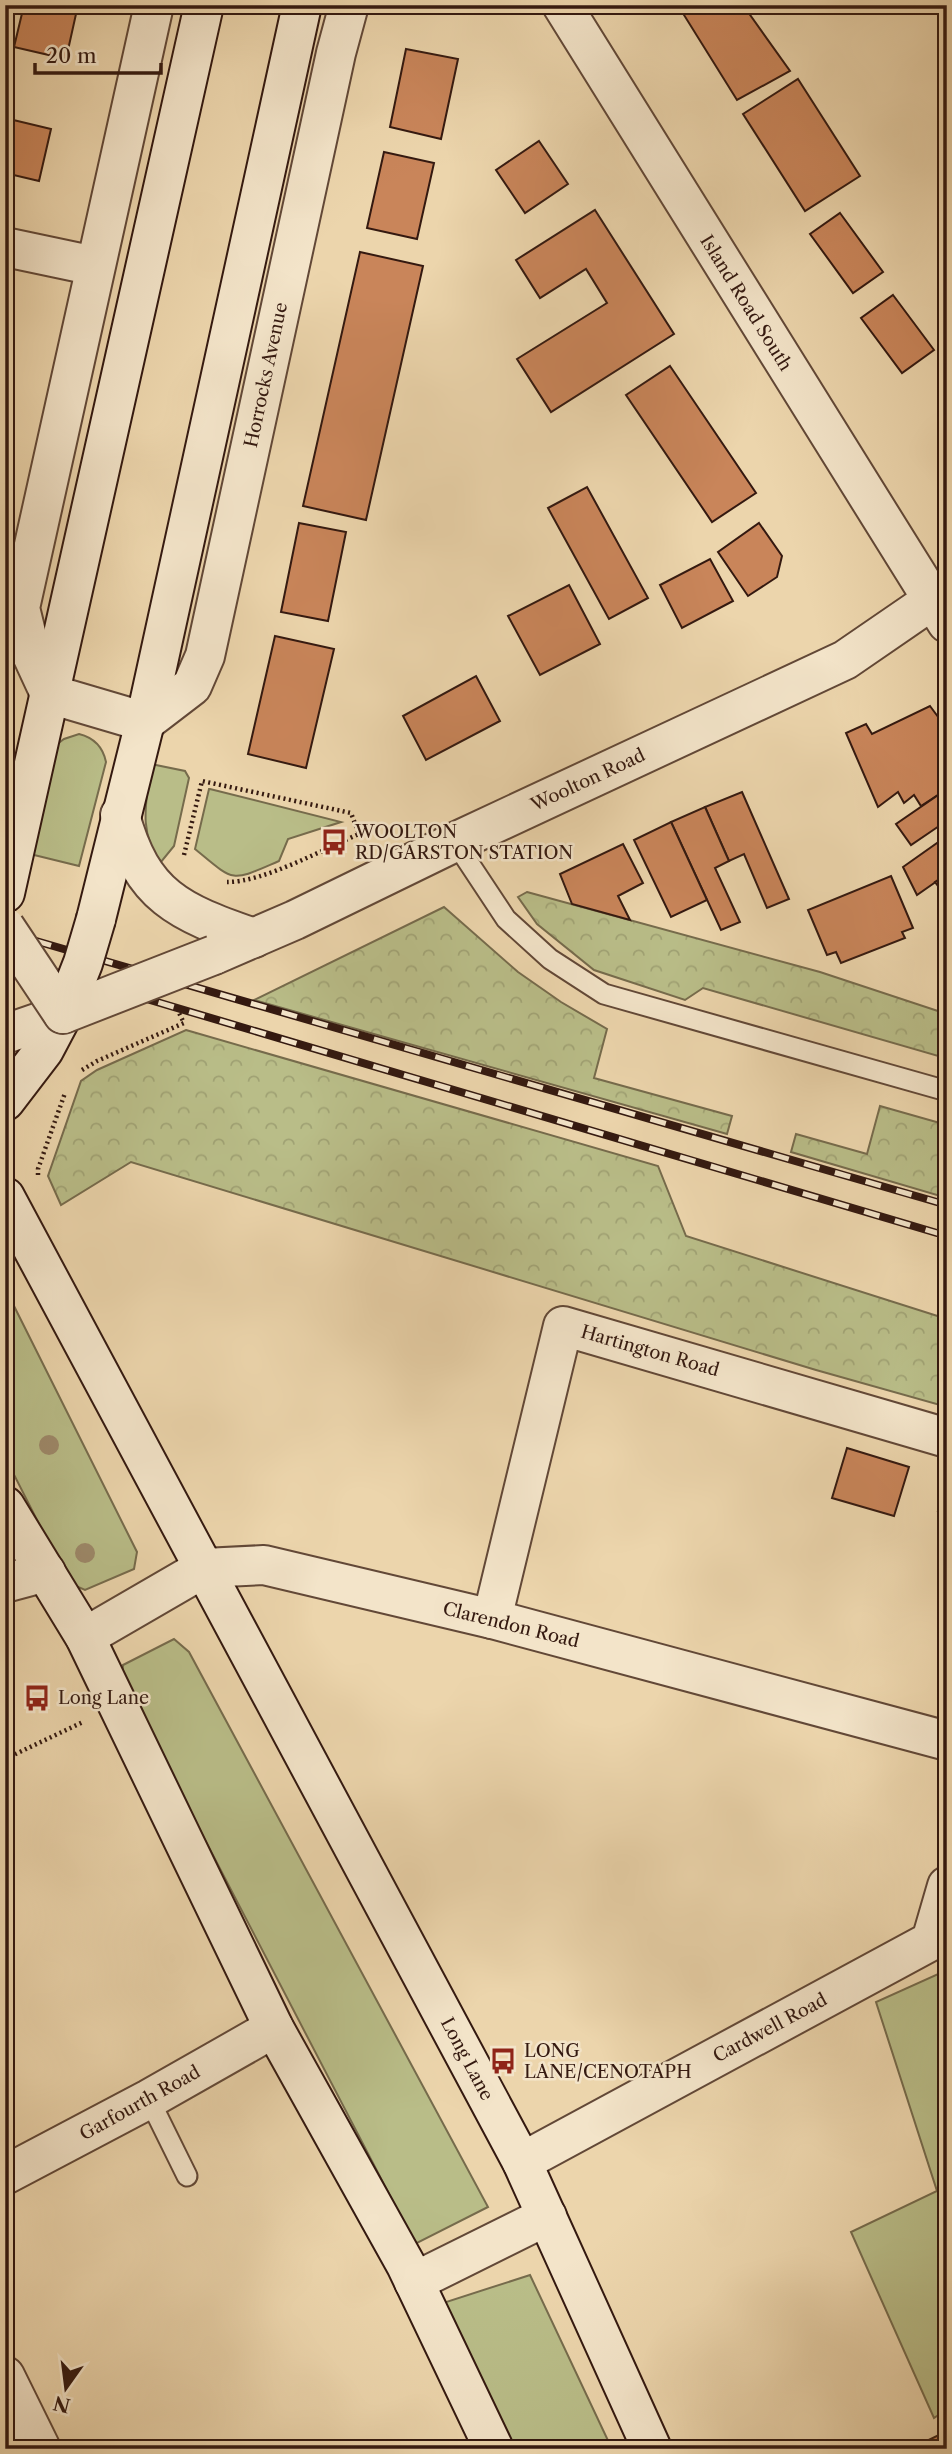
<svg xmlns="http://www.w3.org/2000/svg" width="952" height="2454" font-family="'Libre Caslon Text',serif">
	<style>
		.green { fill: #b9bd88; stroke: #766b4c; stroke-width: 2 }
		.forest { fill: url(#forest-crowns); stroke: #766b4c; stroke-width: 2 }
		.building { fill: #c9855a; stroke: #341910; stroke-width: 2 }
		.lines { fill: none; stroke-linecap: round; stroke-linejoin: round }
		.lane-casing { stroke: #624837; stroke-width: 23 }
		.street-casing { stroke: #624837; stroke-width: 42 }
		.secondary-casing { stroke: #341910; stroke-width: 42 }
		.path { stroke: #341910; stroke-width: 4.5; stroke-dasharray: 2 3.5; stroke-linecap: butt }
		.lane { stroke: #f3e4c9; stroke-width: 19 }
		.street { stroke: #f3e4c9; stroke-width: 38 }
		.secondary { stroke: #f3e4c9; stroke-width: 38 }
		.rail-casing { stroke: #341910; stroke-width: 8 }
		.rail { stroke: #f3e4c9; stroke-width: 5; stroke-dasharray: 16; stroke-linecap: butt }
		.street-bridge-casing { stroke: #624837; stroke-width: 42; stroke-linecap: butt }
		.secondary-bridge-casing { stroke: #341910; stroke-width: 42; stroke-linecap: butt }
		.street-bridge { stroke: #f3e4c9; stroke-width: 38 }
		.secondary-bridge { stroke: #f3e4c9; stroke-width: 38 }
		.tree { fill: #9d896a }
		.labels { text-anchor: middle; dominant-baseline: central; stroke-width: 5; stroke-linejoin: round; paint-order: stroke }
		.street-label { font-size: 18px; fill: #341910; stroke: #f3e4c9 }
		.poi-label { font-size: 18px; fill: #341910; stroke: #f3e4c9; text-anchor: start }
	</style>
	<defs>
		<pattern id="forest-crowns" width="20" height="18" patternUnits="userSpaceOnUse" patternTransform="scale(1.75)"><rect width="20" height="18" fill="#b9bd88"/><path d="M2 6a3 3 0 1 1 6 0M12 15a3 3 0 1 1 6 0" fill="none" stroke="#a0a274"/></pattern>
	</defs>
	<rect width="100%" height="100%" fill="#ecd5ac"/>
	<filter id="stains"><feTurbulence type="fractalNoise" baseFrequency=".00286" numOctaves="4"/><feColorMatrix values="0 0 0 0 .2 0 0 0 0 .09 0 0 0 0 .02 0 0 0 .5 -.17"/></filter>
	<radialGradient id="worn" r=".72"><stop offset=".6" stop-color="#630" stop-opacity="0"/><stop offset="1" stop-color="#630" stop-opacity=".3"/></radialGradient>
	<g class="green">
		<path d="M 79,734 C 95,738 103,747 106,762 L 79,866 L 30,854 L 56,745 L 64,739 Z"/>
		<path d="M 151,764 L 185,771 L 189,778 L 174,846 L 161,862 C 137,833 147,798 151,764 Z"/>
		<path d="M 209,789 L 210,789 L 341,822 L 288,839 L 279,861 C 230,882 236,883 195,849 Z"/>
		<path d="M 5,1288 L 137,1552 L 134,1569 L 85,1590 L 69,1583 L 5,1457 Z"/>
		<path d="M 174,1639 L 189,1652 L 488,2207 L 415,2244 L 122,1680 L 123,1665 Z"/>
		<path d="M 947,1970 L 947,2409 L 934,2418 L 851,2232 L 937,2191 L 876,2002 Z"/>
		<path d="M 530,2275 L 612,2449 L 510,2449 L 443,2303 Z"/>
	</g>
	<g class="forest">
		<path d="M 527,892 L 820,972 L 947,1014 L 947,1066 L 942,1057 L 703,988 L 685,1000 L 594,970 L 537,924 L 518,897 Z"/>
		<path d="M 444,907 L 518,972 L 561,1002 L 607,1029 L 594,1078 L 732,1116 L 727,1134 L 254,1000 Z"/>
		<path d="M 186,1030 L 658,1166 L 686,1236 L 947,1319 L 947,1407 L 816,1370 L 131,1162 L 61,1205 L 48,1176 L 81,1081 L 97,1070 Z"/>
		<path d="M 880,1106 L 947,1125 L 947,1198 L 791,1152 L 796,1134 L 867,1154 Z"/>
	</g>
	<g class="building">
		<path d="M 24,5 L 78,5 L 66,59 L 14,47 Z"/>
		<path d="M 681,5 L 743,5 L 790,71 L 737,100 L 679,7 Z"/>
		<path d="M 406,49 L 458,59 L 441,139 L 390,127 Z"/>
		<path d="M 798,79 L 860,176 L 805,211 L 743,114 Z"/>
		<path d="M 5,118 L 51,129 L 39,181 L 5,173 Z"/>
		<path d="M 539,141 L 568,184 L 525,213 L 496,170 Z"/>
		<path d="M 384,152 L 434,163 L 417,239 L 367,228 Z"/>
		<path d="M 595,210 L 674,334 L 551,412 L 517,359 L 607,303 L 586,269 L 540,298 L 516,260 Z"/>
		<path d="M 840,213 L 883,272 L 853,293 L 810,234 Z"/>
		<path d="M 360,252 L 423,266 L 366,520 L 303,506 Z"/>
		<path d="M 893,295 L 934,350 L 902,373 L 861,318 Z"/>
		<path d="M 670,366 L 756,493 L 712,522 L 626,395 Z"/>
		<path d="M 941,400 L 947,400 L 947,440 L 942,440 Z"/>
		<path d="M 587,487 L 648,598 L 609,619 L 548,508 Z"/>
		<path d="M 299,523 L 346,532 L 328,621 L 281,612 Z"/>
		<path d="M 759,523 L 782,556 L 777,577 L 748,596 L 718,552 Z"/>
		<path d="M 710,559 L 733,601 L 682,628 L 660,585 Z"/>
		<path d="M 569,585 L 600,644 L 540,675 L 508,616 Z"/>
		<path d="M 275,636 L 334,649 L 306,768 L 248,754 Z"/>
		<path d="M 476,676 L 500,721 L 426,760 L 403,716 Z"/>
		<path d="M 930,706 L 947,729 L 947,789 L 921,806 L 914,795 L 904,803 L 898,792 L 878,807 L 846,733 L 866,724 L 872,734 Z"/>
		<path d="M 947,789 L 947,831 L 942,824 L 911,845 L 896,824 Z"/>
		<path d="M 742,792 L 789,899 L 767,908 L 744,854 L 729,861 L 705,807 Z"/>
		<path d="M 705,807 L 729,861 L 715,868 L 740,922 L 721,930 L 671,822 Z"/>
		<path d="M 671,822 L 707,900 L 671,917 L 634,840 Z"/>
		<path d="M 947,836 L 947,874 L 917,895 L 903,867 Z"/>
		<path d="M 623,844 L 643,883 L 618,896 L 630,920 L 572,904 L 560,874 Z"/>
		<path d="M 947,874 L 947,898 L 935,882 Z"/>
		<path d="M 891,876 L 913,928 L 902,932 L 905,938 L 841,963 L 836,952 L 827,955 L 808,910 Z"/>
		<path d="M 847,1448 L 909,1467 L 894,1516 L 832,1498 Z"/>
		<path d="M 947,1479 L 947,1513 L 938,1511 Z"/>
		<path d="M 947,2431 L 947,2449 L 910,2449 Z"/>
	</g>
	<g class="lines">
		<g class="lane-casing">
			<g id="lane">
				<path d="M 455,842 L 506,919 L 550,959 L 604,994 L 947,1091"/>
				<path d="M 149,2099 L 187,2176"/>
			</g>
		</g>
		<g class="street-casing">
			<g id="street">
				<path d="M 154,5 L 20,608 L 31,653 L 50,694 L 145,722 L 192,686 L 205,656 L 336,53 L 349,5"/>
				<path d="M 562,5 L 947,623"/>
				<path d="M 5,247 L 95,266"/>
				<path d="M 120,815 C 142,897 179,912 254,938"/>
				<path d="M 214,955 L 295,920 L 455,842 L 845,660 L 947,590"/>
				<path d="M 5,1034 L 63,1014"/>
				<path d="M 5,1583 L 46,1572"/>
				<path d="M 492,1619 L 563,1326 L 947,1438"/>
				<path d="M 85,1637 L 204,1568 L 264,1565 L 492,1619 L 947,1741"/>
				<path d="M 522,2162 L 931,1941 L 947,1886"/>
				<path d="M 5,2175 L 149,2099 L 274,2028"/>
				<path d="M 414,2282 L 547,2216"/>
				<path d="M 5,2376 L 41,2449"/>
			</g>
		</g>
		<g class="secondary-casing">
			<g id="secondary">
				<path d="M 5,893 L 204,5"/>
				<path d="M 96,919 L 145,722 L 302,5"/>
				<path d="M 5,1101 L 44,1050 L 63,1014"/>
				<path d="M 5,1197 L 522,2162 L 652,2449"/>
				<path d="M 5,1506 L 85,1637 L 274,2028 L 406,2265 L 494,2449"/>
			</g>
		</g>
		<g class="path">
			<path d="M 184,855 L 202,781 L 351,813 L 359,834 C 324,849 264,882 227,882"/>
			<path d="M 82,1070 L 97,1061 L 184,1023 L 179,1013"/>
			<path d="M 38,1175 L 38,1169 L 65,1093"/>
			<path d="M 5,1759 L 83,1722"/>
		</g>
		<use href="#lane" class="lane"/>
		<use href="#street" class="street"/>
		<use href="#secondary" class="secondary"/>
		<g class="rail-casing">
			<g id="rail">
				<path d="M 5,932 L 947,1205"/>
				<path d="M 5,957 L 947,1236"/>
			</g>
		</g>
		<use href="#rail" class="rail"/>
		<g class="street-bridge-casing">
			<path id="street-bridge" d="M 5,927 L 63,1014 L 214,955"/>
		</g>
		<g class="secondary-bridge-casing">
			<path id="secondary-bridge" d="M 63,1014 L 83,963 L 96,919"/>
		</g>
		<use href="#street-bridge" class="street-bridge"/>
		<use href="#secondary-bridge" class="secondary-bridge"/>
	</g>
	<g class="tree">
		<circle cx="49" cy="1445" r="10"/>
		<circle cx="85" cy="1553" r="10"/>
	</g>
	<defs>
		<g id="bus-bare" transform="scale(2.1)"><path d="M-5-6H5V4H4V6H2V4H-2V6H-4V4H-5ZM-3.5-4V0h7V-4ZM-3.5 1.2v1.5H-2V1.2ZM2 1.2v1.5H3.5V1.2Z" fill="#8f2418" stroke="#f3e4c9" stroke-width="2.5" paint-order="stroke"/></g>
	</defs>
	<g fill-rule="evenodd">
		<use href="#bus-bare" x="334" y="842"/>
		<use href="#bus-bare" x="37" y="1698"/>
		<use href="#bus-bare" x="503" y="2061"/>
	</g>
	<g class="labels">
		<g class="street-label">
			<text transform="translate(746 303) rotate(58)">Island Road South</text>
			<text transform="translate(266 375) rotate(-78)">Horrocks Avenue</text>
			<text transform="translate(588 780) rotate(-25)">Woolton Road</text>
			<text transform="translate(650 1351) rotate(16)">Hartington Road</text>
			<text transform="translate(511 1625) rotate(14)">Clarendon Road</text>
			<text transform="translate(770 2028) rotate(-28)">Cardwell Road</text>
			<text transform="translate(467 2059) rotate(62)">Long Lane</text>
			<text transform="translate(140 2103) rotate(-29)">Garfourth Road</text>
		</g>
		<g class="poi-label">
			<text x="355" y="832">WOOLTON<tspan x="355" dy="21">RD/GARSTON STATION</tspan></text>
			<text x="58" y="1698">Long Lane</text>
			<text x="524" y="2051">LONG<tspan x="524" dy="21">LANE/CENOTAPH</tspan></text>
		</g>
	</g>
	<rect width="952" height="2454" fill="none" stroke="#ecd5ac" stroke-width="28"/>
	<rect x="7" y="7" width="938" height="2440" fill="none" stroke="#341910" stroke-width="3.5"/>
	<rect x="14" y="14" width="924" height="2426" fill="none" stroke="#341910" stroke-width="2"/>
	<g transform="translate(66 2388) rotate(194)" stroke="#f3e4c9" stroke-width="5" paint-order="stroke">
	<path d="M0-5L12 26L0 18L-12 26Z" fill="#341910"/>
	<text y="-10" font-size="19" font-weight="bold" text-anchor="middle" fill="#341910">N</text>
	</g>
	<path d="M35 63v10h126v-10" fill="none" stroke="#341910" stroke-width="3.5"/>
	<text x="46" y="63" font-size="21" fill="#341910" stroke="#f3e4c9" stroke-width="5" paint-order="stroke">20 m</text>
	<rect width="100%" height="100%" filter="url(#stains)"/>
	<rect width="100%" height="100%" fill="url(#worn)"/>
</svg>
